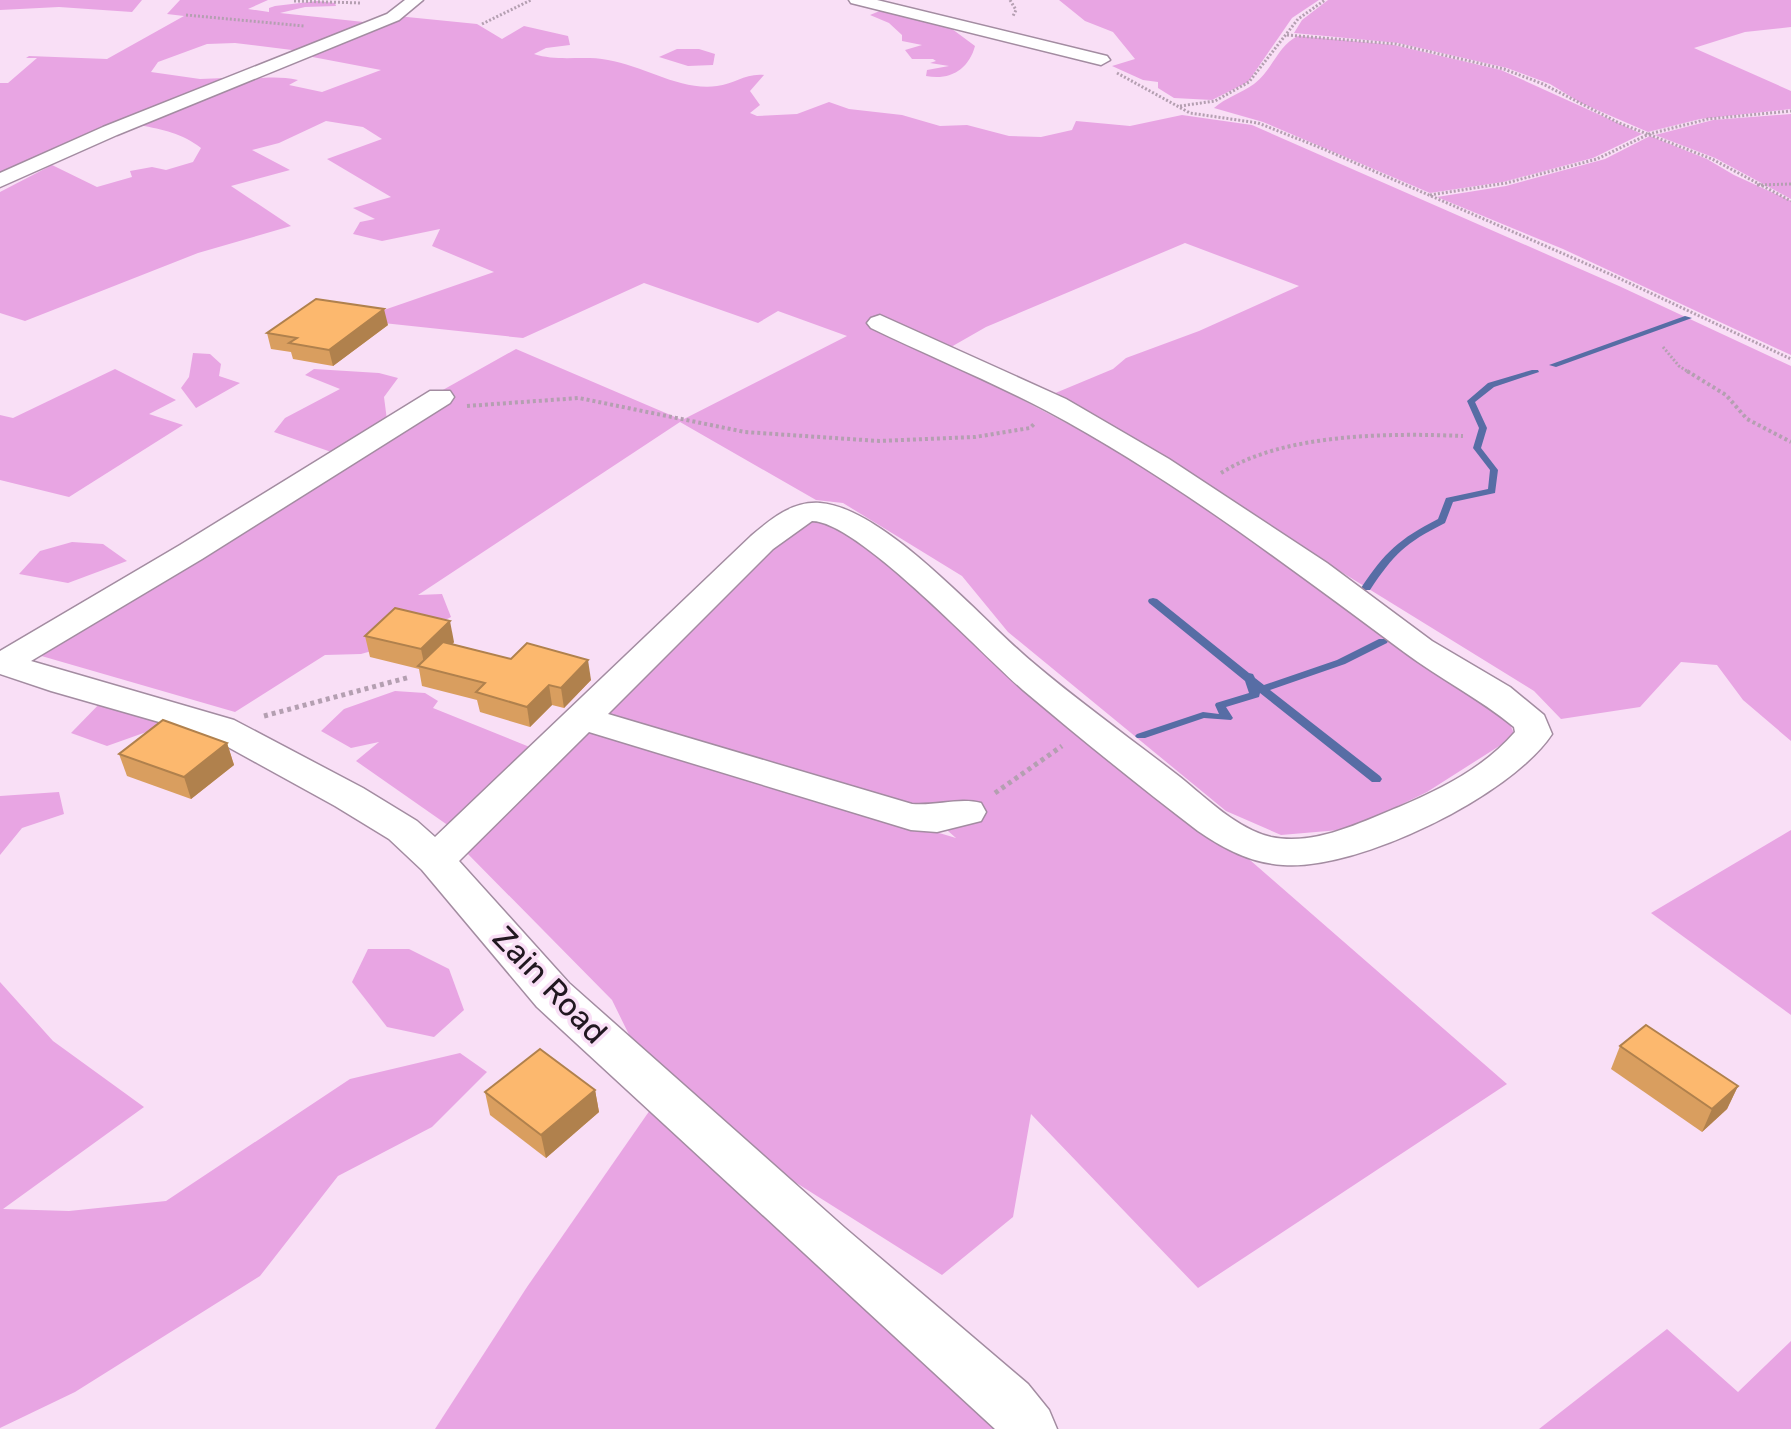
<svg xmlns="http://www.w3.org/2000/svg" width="1791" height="1429" font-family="Rubik,sans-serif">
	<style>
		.green { fill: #e8a5e3 }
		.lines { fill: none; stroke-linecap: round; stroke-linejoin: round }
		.stream { fill: #576da5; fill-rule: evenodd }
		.minor-casing { stroke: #a38ca1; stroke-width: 3 }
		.path-far2 { stroke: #b49fb1; stroke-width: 3; stroke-dasharray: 2 2; stroke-linecap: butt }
		.path-far1 { stroke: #b49fb1; stroke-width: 4; stroke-dasharray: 3 3; stroke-linecap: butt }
		.path { stroke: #b49fb1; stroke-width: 5; stroke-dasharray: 4 4; stroke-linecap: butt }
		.minor { fill: #fff; fill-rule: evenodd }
		.wall { fill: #d99e5f }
		.shaded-wall { fill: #b0814d }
		.building { fill: #fcb86e; stroke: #b0814d; stroke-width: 2 }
		.labels { text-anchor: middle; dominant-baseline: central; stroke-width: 7; stroke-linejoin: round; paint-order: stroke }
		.near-street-label { font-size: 32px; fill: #211820; stroke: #f9dff6 }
	</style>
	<rect width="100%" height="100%" fill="#f9dff6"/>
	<g class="green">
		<path d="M 0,0 L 142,0 L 132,12 L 59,7 L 0,10 Z"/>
		<path d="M 180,0 L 268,0 L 248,9 L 269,12 L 269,8 L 275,6 L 317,1 L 335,3 L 336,6 L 305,7 L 280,13 L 373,23 L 300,51 L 235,43 L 207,44 L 158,62 L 151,72 L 200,79 L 225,78 L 229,81 L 0,182 L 0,83 L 8,83 L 37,58 L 26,58 L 29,56 L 107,59 L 184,16 L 167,14 Z"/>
		<path d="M 1059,0 L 1319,0 L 1292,18 L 1248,82 L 1212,100 L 1174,98 L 1158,88 L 1158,82 L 1143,80 L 1112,66 L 1135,59 L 1113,32 L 1085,21 Z"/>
		<path d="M 1328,0 L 1791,0 L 1791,27 L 1745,32 L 1694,48 L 1791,91 L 1791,109 L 1700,119 L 1648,132 L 1581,103 L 1550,84 L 1507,68 L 1398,43 L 1294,33 L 1302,20 Z"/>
		<path d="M 882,10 L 948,26 L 975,46 C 969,69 950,81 926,76 L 927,70 L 949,66 L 930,63 L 936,61 L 933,59 L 912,59 L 905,50 L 922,45 L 902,41 L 902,35 L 889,23 L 870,15 Z"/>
		<path d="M 397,16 L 477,24 L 502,39 L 524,26 L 568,36 L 570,45 L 546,48 L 534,54 C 558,62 584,55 608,60 C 644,66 680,91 717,86 C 734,84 746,73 764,75 L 750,91 L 760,105 L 750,113 L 757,116 L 797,114 L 829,102 L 849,109 L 902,115 L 940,126 L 967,125 L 1009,136 L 1041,137 L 1072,130 L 1076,121 L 1130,126 L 1182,115 L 1252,125 L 1619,286 L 1791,366 L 1791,741 L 1743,700 L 1717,665 L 1681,662 L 1640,707 L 1561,719 L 1534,691 L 1053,394 L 1113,369 L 1126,358 L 1199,331 L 1299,286 L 1185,243 L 986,327 L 937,355 L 1123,453 L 1207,507 L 1505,712 L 1515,736 L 1427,792 L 1351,829 L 1281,835 L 1226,811 L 1008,632 L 962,576 L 843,503 L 816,500 L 680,422 L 418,595 L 442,594 L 451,617 L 400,643 L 361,654 L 325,655 L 235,712 L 38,655 L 453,396 L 441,391 L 516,349 L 682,420 L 847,336 L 778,311 L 758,323 L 644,283 L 523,338 L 355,320 L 494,272 L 432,246 L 440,229 L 382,241 L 353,234 L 360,222 L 375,219 L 353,208 L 391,197 L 327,159 L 382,139 L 363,127 L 326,121 L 279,143 L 252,150 L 290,170 L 231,186 L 291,226 L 198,253 L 25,321 L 0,313 L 0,192 L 52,165 L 97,187 L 132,177 L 130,171 L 152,167 L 166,170 L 193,162 L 201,148 C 182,133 163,130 140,125 L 254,79 C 270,77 282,77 298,80 L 289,85 L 322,92 L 381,70 L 302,55 Z"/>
		<path d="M 1298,36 L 1394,45 L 1501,70 L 1642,134 L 1593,158 L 1503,182 L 1430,193 L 1263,122 L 1214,108 C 1225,98 1241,93 1254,84 C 1272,71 1278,45 1298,36 Z"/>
		<path d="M 677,49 L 699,49 L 715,54 L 713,65 L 688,66 L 659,57 Z"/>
		<path d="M 1791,114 L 1791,199 L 1715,158 L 1655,135 L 1713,120 Z"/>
		<path d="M 1650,136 L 1707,159 L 1734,175 L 1791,201 L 1791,355 L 1563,249 L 1437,197 L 1506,186 L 1605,159 Z"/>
		<path d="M 193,353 L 210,354 L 221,364 L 219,376 L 240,383 L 196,408 L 181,388 L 189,377 Z"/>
		<path d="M 115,369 L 176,400 L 149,414 L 183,425 L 69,497 L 0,480 L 0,415 L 13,418 Z"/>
		<path d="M 314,369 L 379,373 L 398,378 L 384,397 L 388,428 L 337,454 L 274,432 L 285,418 L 340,389 L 305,375 Z"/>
		<path d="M 806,516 L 834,517 L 1243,854 L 1507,1084 L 1198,1288 L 1031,1114 L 1013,1217 L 942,1275 L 659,1096 L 612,1000 L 462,848 L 586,728 L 956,838 L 923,809 L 608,723 L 610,705 Z"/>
		<path d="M 72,542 L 103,544 L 127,561 L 68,583 L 19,574 L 40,551 Z"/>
		<path d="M 395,691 L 425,693 L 438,701 L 433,708 L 537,750 L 449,826 L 356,761 L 379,742 L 351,748 L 321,731 L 344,709 Z"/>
		<path d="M 109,694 L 183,719 L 107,746 L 71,733 Z"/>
		<path d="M 59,792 L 64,814 L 22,828 L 0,855 L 0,796 Z"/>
		<path d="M 1791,830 L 1791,1015 L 1651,913 Z"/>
		<path d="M 368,949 L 409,949 L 449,969 L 464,1010 L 434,1037 L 387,1027 L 352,982 Z"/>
		<path d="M 0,982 L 53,1041 L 144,1107 L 3,1209 L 69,1211 L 166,1201 L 350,1079 L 460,1053 L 487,1072 L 432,1127 L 338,1176 L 260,1276 L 75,1392 L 0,1428 Z"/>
		<path d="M 650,1110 L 1032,1429 L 435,1429 L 527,1287 Z"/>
		<path d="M 1667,1329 L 1738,1392 L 1791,1341 L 1791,1429 L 1539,1429 Z"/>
	</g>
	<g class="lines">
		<g class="stream">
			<path d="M 1685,316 L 1692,318 L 1556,367 L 1549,365 Z"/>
			<path d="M 1532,370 L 1538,370 L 1539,372 L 1494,387 L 1475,402 L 1487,428 L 1481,448 L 1498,470 L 1495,493 L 1453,502 L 1445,523 C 1405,543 1394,554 1370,590 L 1362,590 L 1361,588 C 1385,552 1399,539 1438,519 L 1446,498 L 1488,489 L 1490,470 L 1473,448 L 1479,428 L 1467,401 L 1488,383 Z"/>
			<path d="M 1153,598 L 1157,599 L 1249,673 L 1253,674 L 1255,678 L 1264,685 L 1337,660 L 1379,639 L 1387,639 L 1388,641 L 1387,643 L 1345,664 L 1270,690 L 1380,776 L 1382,779 L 1380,782 L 1372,782 L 1260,693 L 1259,697 L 1226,707 L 1233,718 L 1231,720 L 1204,718 L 1145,738 L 1137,738 L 1135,736 L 1137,734 L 1203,712 L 1219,714 L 1215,705 L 1216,703 L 1249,693 L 1245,681 L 1149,603 L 1148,601 L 1149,599 Z"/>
		</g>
		<g class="minor-casing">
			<g id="minor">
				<path d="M 405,0 L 423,0 L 399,20 L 117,135 L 0,187 L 0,173 L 103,127 L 387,14 Z"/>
				<path d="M 849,0 L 877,0 L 1107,56 L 1110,60 L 1101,65 L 851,3 Z"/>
				<path d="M 880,315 L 1066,399 L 1169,459 L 1327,563 L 1432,641 L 1510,687 L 1544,715 L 1552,734 C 1511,796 1357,871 1283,865 C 1251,863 1224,849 1198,831 C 1139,786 1080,738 1023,690 C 983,656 858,521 812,521 L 773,549 L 608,714 L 912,804 C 937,806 960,797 981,803 L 986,812 L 981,821 L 937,832 L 911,830 L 589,732 L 459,861 L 569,983 L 845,1228 L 1028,1384 L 1049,1410 L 1057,1429 L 995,1429 L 537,1007 L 422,870 L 389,839 L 335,806 L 208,736 L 51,691 L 0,674 L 0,651 L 180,545 L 430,391 L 450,391 L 454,397 L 450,403 L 202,559 L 31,661 L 234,720 L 363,788 L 417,821 L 435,837 L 751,536 C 771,519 792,501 820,503 C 885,508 981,619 1031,661 C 1079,702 1130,738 1180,777 C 1206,798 1237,829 1271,837 C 1315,846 1359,823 1399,807 C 1441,789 1484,768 1515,732 L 1514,727 C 1479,698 1440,679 1404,652 C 1289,567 1174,479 1047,411 C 990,381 929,356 871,328 L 867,323 L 871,318 Z"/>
			</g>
		</g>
		<g class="path-far2">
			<path d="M 1010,0 L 1016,10 L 1013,16"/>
			<path d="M 294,1 L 361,3"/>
			<path d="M 186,15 L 304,26"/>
			<path d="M 482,24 L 531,0"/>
			<path d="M 1287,35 L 1396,44 L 1504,69 L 1543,84 L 1619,123 L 1712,159 L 1791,201"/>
			<path d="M 1117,73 L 1190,113 L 1258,123 L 1321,148 L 1612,275 L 1791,359"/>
			<path d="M 1180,106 L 1215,101 L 1249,82 L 1298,19 L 1325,0"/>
			<path d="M 1757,185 L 1791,184"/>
			<path d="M 1430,195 L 1506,183 L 1597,159 L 1649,134 L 1708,119 L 1791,111"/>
			<path d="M 1663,347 L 1679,366 L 1690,373"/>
		</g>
		<g class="path-far1">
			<path d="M 1687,371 L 1726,395 L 1747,419 L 1791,442"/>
			<path d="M 467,406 L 579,398 L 745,432 L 879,441 L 975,437 L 1030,428 L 1034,424"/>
			<path d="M 1221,473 C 1284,433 1390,433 1463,436"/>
		</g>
		<g class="path">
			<path d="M 264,716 L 410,677"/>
			<path d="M 995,793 L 1062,746"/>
		</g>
		<use href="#minor" class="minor"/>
	</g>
	<g class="wall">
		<path d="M 388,325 L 333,366 L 293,359 L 291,352 L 271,349 L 267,333 Z"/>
		<path d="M 365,636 L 454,642 L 453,644 L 591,680 L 564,708 L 552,705 L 530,727 L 480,712 L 477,700 L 422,686 L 419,669 L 370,657 Z"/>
		<path d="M 227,743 L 234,765 L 191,799 L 127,776 L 119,754 Z"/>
		<path d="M 1620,1046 L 1738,1086 L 1727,1109 L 1702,1132 L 1611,1069 Z"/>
		<path d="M 595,1090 L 599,1112 L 546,1158 L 490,1115 L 485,1092 Z"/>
	</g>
	<g class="shaded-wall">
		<path d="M 384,309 L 388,325 L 333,366 L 329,350 Z"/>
		<path d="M 450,621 L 454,642 L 428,668 L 425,668 L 421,649 Z"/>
		<path d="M 588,660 L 591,680 L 564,708 L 561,688 Z"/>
		<path d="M 549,685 L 552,705 L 530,727 L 527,707 Z"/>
		<path d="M 227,743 L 234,765 L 191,799 L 184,777 Z"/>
		<path d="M 1738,1086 L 1727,1109 L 1702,1132 L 1712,1109 Z"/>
		<path d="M 595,1090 L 599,1112 L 546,1158 L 541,1135 Z"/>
	</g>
	<g class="building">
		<path d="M 316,299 L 384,309 L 329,350 L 289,343 L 297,338 L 267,333 Z"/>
		<path d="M 395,608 L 450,621 L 421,649 L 365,636 Z"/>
		<path d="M 443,642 L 511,659 L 527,643 L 588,660 L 561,688 L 549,685 L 527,707 L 476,692 L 485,683 L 418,666 Z"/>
		<path d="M 163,720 L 227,743 L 184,777 L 119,754 Z"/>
		<path d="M 1646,1025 L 1738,1086 L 1712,1109 L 1620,1046 Z"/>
		<path d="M 540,1049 L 595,1090 L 541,1135 L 485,1092 Z"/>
	</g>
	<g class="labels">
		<g class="near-street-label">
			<text transform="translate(550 985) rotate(46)">Zain Road</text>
		</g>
	</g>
</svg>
